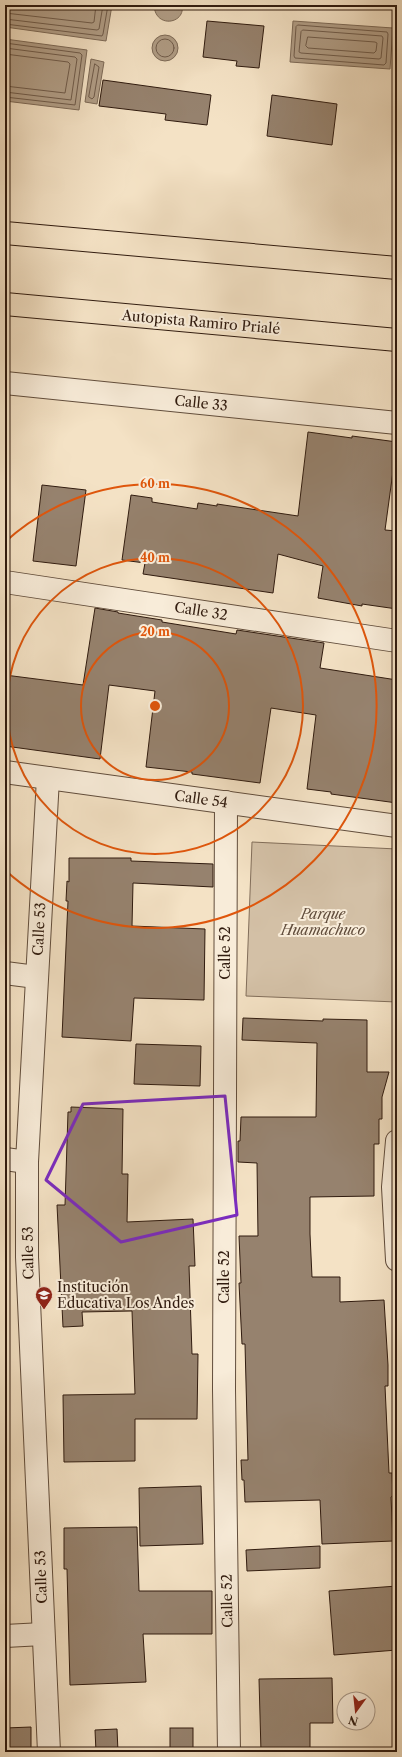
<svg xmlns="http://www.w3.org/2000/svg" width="402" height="1757" font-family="'Libre Caslon Text',serif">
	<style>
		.green { fill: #d3c0a6; stroke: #826e5a }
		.water { fill: #b19e87; stroke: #7d6a57 }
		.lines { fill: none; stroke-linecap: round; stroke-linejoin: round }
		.shore { stroke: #705c4b; stroke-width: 1 }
		.building { fill: #96826e; stroke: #301b0f }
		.street-casing { stroke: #614d3c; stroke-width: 24 }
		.highway-casing { stroke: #301b0f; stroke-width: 24 }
		.street { stroke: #f8ecd9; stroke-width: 22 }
		.highway { stroke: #f4e2c5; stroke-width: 22 }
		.marked { fill: none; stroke: #7b2cbf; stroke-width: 3; stroke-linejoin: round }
		.ring { fill: none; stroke: #df560c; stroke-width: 2 }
		.labels { text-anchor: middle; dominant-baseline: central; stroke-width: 4; stroke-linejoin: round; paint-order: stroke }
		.street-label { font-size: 14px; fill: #301b0f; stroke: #f8ecd9 }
		.park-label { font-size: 14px; font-style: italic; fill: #614d3c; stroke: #f8ecd9 }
		.poi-label { font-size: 14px; fill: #301b0f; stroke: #f8ecd9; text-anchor: start }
		.centre { fill: #df560c; stroke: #f8ecd9; stroke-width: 2 }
		.ring-label { font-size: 12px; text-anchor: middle; font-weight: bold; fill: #df560c; stroke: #f8ecd9; stroke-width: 4; stroke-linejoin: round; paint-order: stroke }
	</style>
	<rect width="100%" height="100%" fill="#f4e2c5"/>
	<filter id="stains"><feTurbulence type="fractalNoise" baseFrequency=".005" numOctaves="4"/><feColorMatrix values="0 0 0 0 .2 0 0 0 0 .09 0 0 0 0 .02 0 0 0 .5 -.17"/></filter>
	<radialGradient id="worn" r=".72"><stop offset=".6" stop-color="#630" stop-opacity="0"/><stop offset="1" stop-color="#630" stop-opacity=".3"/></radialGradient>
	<path class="green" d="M 252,842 L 397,849 L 397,1002 L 246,996 Z"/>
	<g class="water">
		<path d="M 5,5 L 112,5 L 106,41 L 5,27 Z"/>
		<path d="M 154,5 L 182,5 C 186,24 155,29 154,5 Z"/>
		<path d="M 293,21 L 393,28 L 390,69 L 290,62 Z"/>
		<circle cx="165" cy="48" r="13"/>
		<path d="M 5,39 L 87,50 L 79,110 L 5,101 Z"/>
		<path d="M 91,59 L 104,62 L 97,104 L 85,102 Z"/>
	</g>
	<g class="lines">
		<g class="shore">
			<path d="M 5,13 L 92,23 L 94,22 L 96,5"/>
			<path d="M 5,19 L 97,30 L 99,29 L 103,5"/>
			<path d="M 5,24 L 102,36 L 103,34 L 108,5"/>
			<path d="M 298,25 L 387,32 L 388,34 L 386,63 L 384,65 L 295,58 L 294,56 L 296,27 Z"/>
			<path d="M 303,30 L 382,36 L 383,38 L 381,58 L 379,59 L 301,53 L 299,52 L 301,32 Z"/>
			<path d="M 308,37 L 375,42 L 377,43 L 376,51 L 374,53 L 308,48 L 306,46 Z"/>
			<circle cx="165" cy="48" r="9"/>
			<path d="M 5,43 L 80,53 L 82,55 L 75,105 L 5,97"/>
			<path d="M 5,48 L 75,57 L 77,59 L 71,100 L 5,92"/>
			<path d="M 5,54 L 68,62 L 70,64 L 65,93 L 5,86"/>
			<path d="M 95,64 L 99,67 L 94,97 L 92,99 L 89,97 Z"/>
		</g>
	</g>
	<g class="building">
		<path d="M 207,21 L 264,26 L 259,68 L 236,66 L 237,61 L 203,57 Z"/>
		<path d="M 103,80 L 211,95 L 207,125 L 165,120 L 166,114 L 99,106 Z"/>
		<path d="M 272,95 L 337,104 L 332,145 L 267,136 Z"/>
		<path d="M 308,432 L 352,438 L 352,436 L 397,442 L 385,530 L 397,531 L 397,609 L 362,604 L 362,606 L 318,598 L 323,566 L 278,554 L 273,593 L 143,574 L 145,563 L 122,560 L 131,495 L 152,498 L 152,502 L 197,509 L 198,503 L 217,506 L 217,504 L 298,516 Z"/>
		<path d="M 42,485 L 86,490 L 76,566 L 33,561 Z"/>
		<path d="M 95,608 L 118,612 L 118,613 L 162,620 L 162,622 L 236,634 L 237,630 L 324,643 L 320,668 L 397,680 L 397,803 L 331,794 L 331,792 L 307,789 L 316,715 L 271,708 L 260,783 L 192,774 L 192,772 L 146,767 L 155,691 L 109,685 L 100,759 L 5,746 L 5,675 L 83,685 Z"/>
		<path d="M 69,858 L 131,858 L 131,861 L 213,864 L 213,887 L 133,883 L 132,926 L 205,929 L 204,1000 L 134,998 L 131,1041 L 62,1037 L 68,901 L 66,901 L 67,881 L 69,882 Z"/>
		<path d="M 243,1018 L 323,1021 L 323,1019 L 367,1020 L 367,1072 L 389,1072 L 382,1097 L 382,1119 L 379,1119 L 379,1144 L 374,1144 L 374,1196 L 310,1197 L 310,1234 L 312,1277 L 340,1277 L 340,1302 L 384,1300 L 388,1365 L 388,1386 L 385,1386 L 389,1473 L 392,1473 L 393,1496 L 391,1497 L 393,1541 L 322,1544 L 320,1500 L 245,1502 L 244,1480 L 242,1480 L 241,1460 L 248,1460 L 245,1344 L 242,1344 L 239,1283 L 241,1283 L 239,1236 L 258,1236 L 257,1163 L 238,1162 L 238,1141 L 240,1141 L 241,1117 L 316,1117 L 317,1043 L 242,1040 Z"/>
		<path d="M 136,1044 L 201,1046 L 200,1086 L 134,1084 Z"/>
		<path d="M 71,1107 L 123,1109 L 122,1174 L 128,1174 L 127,1222 L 193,1219 L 195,1266 L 189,1266 L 192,1354 L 198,1354 L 197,1419 L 135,1419 L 135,1461 L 64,1462 L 63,1395 L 135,1394 L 132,1311 L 82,1312 L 83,1326 L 63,1327 L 57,1205 L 65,1205 L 68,1112 L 71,1112 Z"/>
		<path d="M 201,1486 L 203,1544 L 140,1546 L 139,1488 Z"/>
		<path d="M 137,1527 L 139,1591 L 212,1591 L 212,1634 L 143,1634 L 146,1682 L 70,1685 L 67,1569 L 64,1569 L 64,1528 Z"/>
		<path d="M 320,1546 L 320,1568 L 247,1571 L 246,1550 Z"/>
		<path d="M 397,1586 L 397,1650 L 334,1655 L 329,1591 Z"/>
		<path d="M 332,1678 L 333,1723 L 310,1723 L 310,1752 L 261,1752 L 259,1679 Z"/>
		<path d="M 31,1727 L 31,1752 L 5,1752 L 5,1728 Z"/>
		<rect x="170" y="1728" width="23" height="24"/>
		<path d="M 117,1729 L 118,1752 L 96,1752 L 95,1730 Z"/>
	</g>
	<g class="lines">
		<g class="street-casing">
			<g id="street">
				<path d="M 5,383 L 397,423"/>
				<path d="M 5,582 L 397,641"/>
				<path d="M 5,772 L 397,826"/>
				<path d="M 48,778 L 27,1162 L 27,1257 L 49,1752"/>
				<path d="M 226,802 L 224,1389 L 229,1752"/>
				<path d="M 5,973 L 36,977"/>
				<path d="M 397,1141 L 393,1187 L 397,1260"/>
				<path d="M 5,1159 L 27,1162"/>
				<path d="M 5,1636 L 43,1634"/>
			</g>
		</g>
		<g class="highway-casing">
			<g id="highway">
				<path d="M 5,233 L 397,268"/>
				<path d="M 5,304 L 397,340"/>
			</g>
		</g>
		<use href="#street" class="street"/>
		<use href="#highway" class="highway"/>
	</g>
	<path class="marked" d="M 225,1096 L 237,1215 L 121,1242 L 46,1180 L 83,1104 Z"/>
	<g class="ring">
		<circle cx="155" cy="706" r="74"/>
		<circle cx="155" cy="706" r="148"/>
		<path d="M5 542A222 222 0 1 1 5 870"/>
	</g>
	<defs>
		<g id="school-pin" transform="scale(0.9)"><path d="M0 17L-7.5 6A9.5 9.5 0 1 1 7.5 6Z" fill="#8f2418" stroke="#f8ecd9"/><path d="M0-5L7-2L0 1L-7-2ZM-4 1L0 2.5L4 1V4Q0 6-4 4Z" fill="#fff"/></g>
	</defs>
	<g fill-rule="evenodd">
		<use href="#school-pin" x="44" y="1295"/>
	</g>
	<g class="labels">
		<g class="street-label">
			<text transform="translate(201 322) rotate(5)">Autopista Ramiro Prialé</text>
			<text transform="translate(201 403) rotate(6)">Calle 33</text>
			<text transform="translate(201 611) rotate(9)">Calle 32</text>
			<text transform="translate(201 799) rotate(8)">Calle 54</text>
			<text transform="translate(39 929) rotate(-87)">Calle 53</text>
			<text transform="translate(225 953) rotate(-90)">Calle 52</text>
			<text transform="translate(28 1253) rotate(-91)">Calle 53</text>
			<text transform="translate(224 1277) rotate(-90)">Calle 52</text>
			<text transform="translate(41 1577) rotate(-92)">Calle 53</text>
			<text transform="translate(227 1601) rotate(-91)">Calle 52</text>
		</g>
		<g class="park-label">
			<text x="323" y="914">Parque<tspan x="323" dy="16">Huamachuco</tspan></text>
		</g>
		<g class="poi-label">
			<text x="57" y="1287">Institución<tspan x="57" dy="16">Educativa Los Andes</tspan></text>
		</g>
	</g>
	<circle cx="155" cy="706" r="6" class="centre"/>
	<g class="ring-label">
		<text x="155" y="488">60 m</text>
		<text x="155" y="562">40 m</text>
		<text x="155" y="636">20 m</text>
	</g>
	<rect width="402" height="1757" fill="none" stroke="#f4e2c5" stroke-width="20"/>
	<rect x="6" y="6" width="390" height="1745" fill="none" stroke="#301b0f" stroke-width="2"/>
	<rect x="10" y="10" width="382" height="1737" fill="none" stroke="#301b0f"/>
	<g transform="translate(356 1711) rotate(195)"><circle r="19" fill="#f8ecd9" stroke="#a89888"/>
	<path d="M0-3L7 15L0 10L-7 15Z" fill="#8f2418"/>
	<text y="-6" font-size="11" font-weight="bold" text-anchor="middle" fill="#301b0f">N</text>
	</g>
	<rect width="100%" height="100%" filter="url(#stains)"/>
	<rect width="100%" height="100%" fill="url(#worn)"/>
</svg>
